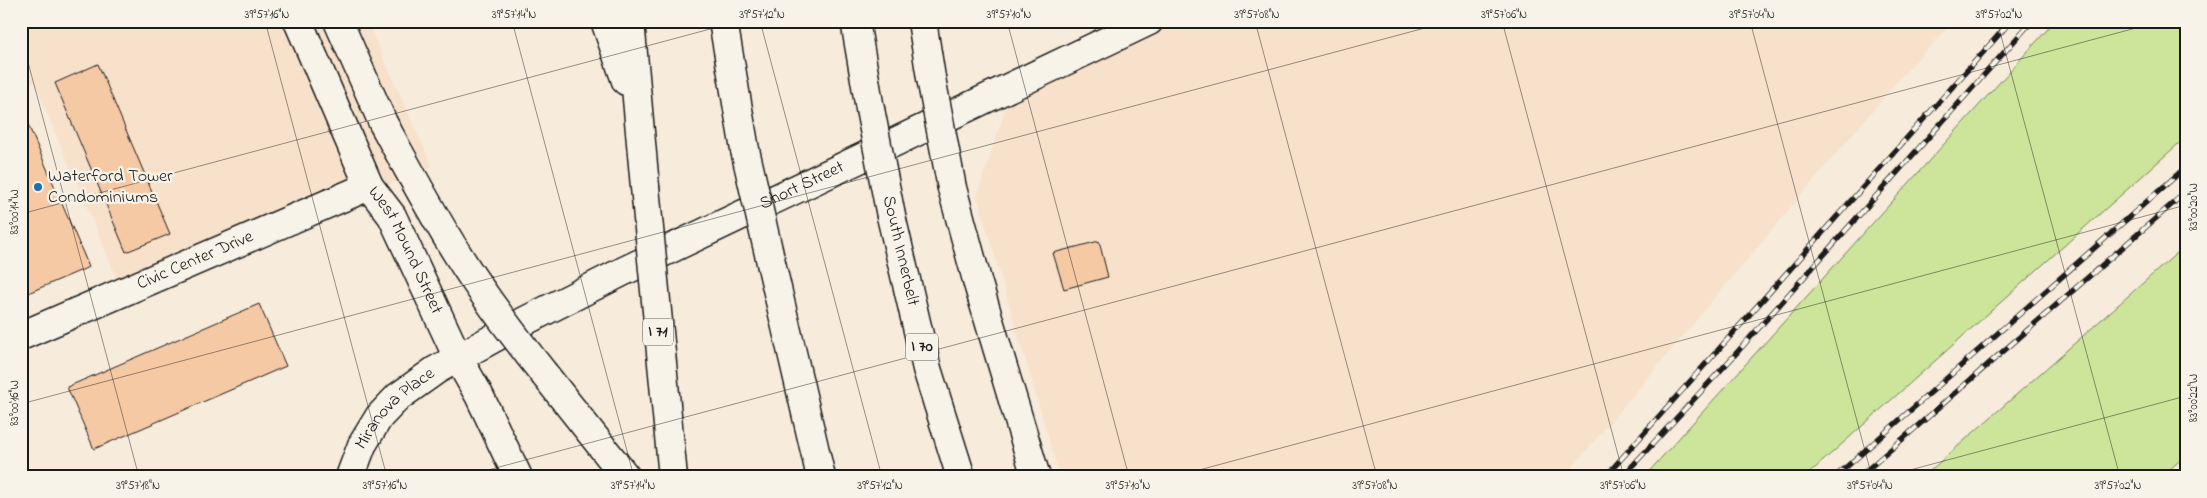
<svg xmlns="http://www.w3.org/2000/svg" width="2207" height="498" font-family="'Indie Flower',sans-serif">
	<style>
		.built { fill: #f7e1cb }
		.green { fill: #cce59b; stroke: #74805c }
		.building { fill: #f6c9a5; stroke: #1c1c1c }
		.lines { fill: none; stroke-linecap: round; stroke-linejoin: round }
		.minor-casing { stroke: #1c1c1c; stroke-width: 31 }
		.highway-casing { stroke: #1c1c1c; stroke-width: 31 }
		.minor { stroke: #f7f3e8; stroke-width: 28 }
		.highway { stroke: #f7f3e8; stroke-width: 28 }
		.rail-casing { stroke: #1c1c1c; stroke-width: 5.5 }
		.rail { stroke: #f7f3e8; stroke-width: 4; stroke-dasharray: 11; stroke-linecap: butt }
		.highway-bridge-casing { stroke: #1c1c1c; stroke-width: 31; stroke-linecap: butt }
		.highway-bridge { stroke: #f7f3e8; stroke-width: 28 }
		.ticks { fill: none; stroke: #1c1c1c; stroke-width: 1; stroke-opacity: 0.45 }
		.poi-dot { fill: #1f6fb2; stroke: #f7f3e8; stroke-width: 2 }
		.labels { text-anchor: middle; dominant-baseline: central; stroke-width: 4.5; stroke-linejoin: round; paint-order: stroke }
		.shield { fill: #f7f3e8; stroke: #5e5c59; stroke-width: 1 }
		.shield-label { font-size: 16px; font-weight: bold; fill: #1c1c1c }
		.poi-label { font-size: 18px; fill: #1c1c1c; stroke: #f7f3e8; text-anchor: start }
		.street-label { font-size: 18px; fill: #1c1c1c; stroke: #f7f3e8 }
		.neatline { fill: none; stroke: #1c1c1c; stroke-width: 2 }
		.ticks-label { font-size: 12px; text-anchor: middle; fill: #1c1c1c }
	</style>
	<rect width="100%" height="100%" fill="#f7ebdb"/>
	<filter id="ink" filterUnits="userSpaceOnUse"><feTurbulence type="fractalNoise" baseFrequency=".02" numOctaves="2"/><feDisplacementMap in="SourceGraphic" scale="10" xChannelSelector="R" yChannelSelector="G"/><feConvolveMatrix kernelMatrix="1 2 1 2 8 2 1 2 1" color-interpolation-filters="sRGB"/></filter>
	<g filter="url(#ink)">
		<g class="built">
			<path d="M 21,21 L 367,21 L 432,166 L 124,295 L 34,82 L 21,88 Z"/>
			<path d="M 1170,21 L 1954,21 L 1899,79 L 1564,477 L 1060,477 L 977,196 L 1013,85 Z"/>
		</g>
		<g class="green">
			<path d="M 2055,21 L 2186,21 L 2186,137 L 1805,477 L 1644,477 Z"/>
			<path d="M 2186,245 L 2186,455 L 2161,477 L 1923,477 Z"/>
		</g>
		<g class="building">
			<path d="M 98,64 L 170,234 L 126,252 L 55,83 Z"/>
			<path d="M 21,108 L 89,267 L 21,296 Z"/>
			<path d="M 1099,241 L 1108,277 L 1064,289 L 1053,253 Z"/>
			<path d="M 259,304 L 286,366 L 94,449 L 67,387 Z"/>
		</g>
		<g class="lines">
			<g class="minor-casing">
				<g id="minor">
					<path id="s1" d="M 298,21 L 369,186 L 392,216 L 458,358 L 479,395 L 518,477"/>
					<path id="s2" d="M 21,336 L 369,186"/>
					<path id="s3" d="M 350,477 L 362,445 L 379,417 L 398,397 L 436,370 L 523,322 L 624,271 L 1149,21"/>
				</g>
			</g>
			<g class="highway-casing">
				<g id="highway">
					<path d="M 338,21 L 383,123"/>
					<path d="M 605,21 L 626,81"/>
					<path d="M 630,21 L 645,187"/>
					<path d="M 723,21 L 745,150"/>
					<path d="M 855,21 L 870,109"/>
					<path d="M 922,21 L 931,78"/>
					<path d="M 952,188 L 978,284 L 1036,477"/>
					<path d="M 891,216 L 927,369 L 961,477"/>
					<path d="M 772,267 L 821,477"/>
					<path d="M 545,375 L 626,477"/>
				</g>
			</g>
			<use href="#minor" class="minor"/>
			<use href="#highway" class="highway"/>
			<g class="rail-casing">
				<g id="rail">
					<path d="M 1605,477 L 2011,21"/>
					<path d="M 1622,477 L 1732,358 L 2032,21"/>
					<path d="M 1835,477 L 2186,167"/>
					<path d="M 1859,477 L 2186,192"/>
				</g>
			</g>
			<use href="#rail" class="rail"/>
			<g class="highway-bridge-casing">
				<g id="highway-bridge">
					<path d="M 931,78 L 952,188"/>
					<path d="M 870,109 L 891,216"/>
					<path d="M 383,123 C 407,167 431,212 458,255 C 484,297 514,336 545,375"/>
					<path d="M 745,150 L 772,267"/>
					<path d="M 645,187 L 673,477"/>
				</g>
			</g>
			<use href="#highway-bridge" class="highway-bridge"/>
		</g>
	</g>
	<path class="ticks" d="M 265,21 L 387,477M 512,21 L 634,477M 760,21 L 882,477M 1007,21 L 1129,477M 1255,21 L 1377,477M 1502,21 L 1624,477M 1750,21 L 1872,477M 1997,21 L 2120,477M 21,23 L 29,21M 21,36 L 139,477M 21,214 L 740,21M 21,404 L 1451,21M 462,477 L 2162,21M 1173,477 L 2186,205M 1884,477 L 2186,396"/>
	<circle class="poi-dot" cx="38" cy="187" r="5"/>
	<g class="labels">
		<g class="shield">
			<rect x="643" y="318.5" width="30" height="27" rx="4"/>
			<rect x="906" y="333.5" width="32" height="27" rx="4"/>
		</g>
		<g class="shield-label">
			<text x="658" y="332">I 71</text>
			<text x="922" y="347">I 70</text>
		</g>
		<g class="poi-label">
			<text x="48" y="177">Waterford Tower<tspan x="48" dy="21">Condominiums</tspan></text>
		</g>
		<g class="street-label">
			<text stroke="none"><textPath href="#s3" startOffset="551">Short Street</textPath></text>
			<text stroke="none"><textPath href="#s1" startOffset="254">West Mound Street</textPath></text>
			<text transform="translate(900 251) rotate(77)">South Innerbelt</text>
			<text stroke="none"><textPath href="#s2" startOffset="190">Civic Center Drive</textPath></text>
			<text stroke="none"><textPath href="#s3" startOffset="84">Miranova Place</textPath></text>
		</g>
	</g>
	<rect width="2207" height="498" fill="none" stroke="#f7f3e8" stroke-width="55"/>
	<rect x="28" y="28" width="2152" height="442" class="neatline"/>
	<g class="ticks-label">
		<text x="267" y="18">39°57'16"N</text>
		<text x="514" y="18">39°57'14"N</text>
		<text x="762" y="18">39°57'12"N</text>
		<text x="1009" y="18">39°57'10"N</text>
		<text x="1257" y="18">39°57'08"N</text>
		<text x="1504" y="18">39°57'06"N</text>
		<text x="1752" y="18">39°57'04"N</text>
		<text x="1999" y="18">39°57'02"N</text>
		<text transform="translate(2193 207) rotate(-90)" y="4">83°00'20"W</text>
		<text transform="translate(14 212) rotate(-90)" y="4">83°00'14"W</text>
		<text transform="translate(2193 398) rotate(-90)" y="4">83°00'22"W</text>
		<text transform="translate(14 403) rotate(-90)" y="4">83°00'16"W</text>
		<text x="138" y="489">39°57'18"N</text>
		<text x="385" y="489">39°57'16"N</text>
		<text x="633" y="489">39°57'14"N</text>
		<text x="880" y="489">39°57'12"N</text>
		<text x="1128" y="489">39°57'10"N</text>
		<text x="1375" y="489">39°57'08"N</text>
		<text x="1623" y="489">39°57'06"N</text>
		<text x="1870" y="489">39°57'04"N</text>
		<text x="2118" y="489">39°57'02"N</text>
	</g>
</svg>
